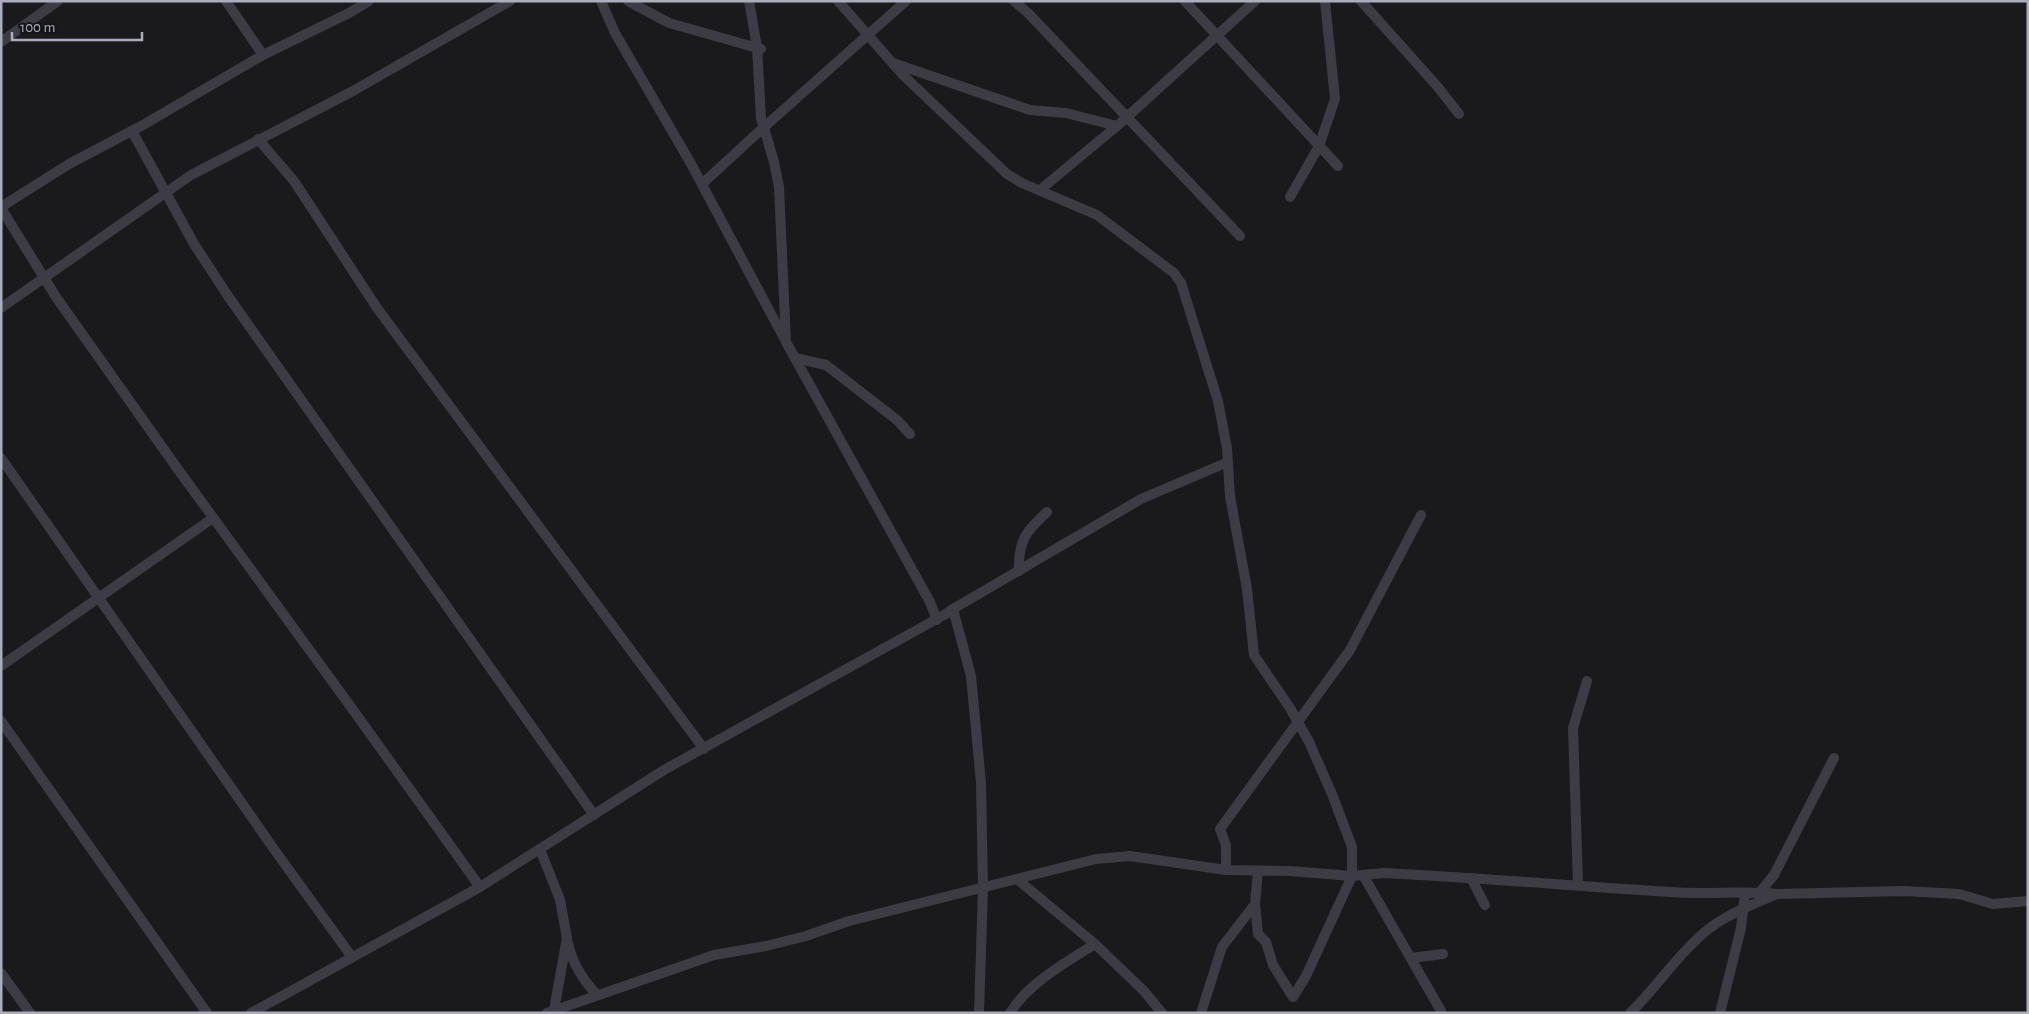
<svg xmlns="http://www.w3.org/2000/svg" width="2029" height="1014" font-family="'Alegreya Sans',sans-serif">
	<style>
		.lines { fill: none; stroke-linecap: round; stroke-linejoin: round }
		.minor { stroke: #3d3c44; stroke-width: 10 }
	</style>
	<rect width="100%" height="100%" fill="#1a1a1d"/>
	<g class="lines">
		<g class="minor">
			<path d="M 226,1 L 263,55"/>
			<path d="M 601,1 L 615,33 L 690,162 L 784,338"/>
			<path d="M 628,1 L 669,23 L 761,49"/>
			<path d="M 749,1 L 757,47 L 761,118 L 774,162 L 779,187 L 786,342 L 930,602 L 937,620"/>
			<path d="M 838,1 L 903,75 L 1007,174 L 1022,183 L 1097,215 L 1174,273 L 1181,283 L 1218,401 L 1227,448 L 1230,496 L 1247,589 L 1254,655 L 1290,708 L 1309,742 L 1332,794 L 1352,847 L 1352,876 L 1306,976 L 1293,997 L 1273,965 L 1266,942 L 1258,934 L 1255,904"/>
			<path d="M 1014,1 L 1028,13 L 1240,236"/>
			<path d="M 1185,1 L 1338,166"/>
			<path d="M 1361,1 L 1437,86 L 1459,114"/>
			<path d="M 1,42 L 58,1"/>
			<path d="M 893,63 L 1030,110 L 1066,113 L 1117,126"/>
			<path d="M 132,131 L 194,244 L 228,296 L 594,815"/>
			<path d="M 258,139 L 294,181 L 377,308 L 704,749"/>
			<path d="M 702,184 L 763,128 L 906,1"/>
			<path d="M 1040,190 L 1117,126 L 1255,1"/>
			<path d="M 1290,197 L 1319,146 L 1335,99 L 1325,1"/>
			<path d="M 1,207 L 69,164 L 143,125 L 263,55 L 349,13 L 369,1"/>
			<path d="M 1,208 L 56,297 L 177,468 L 356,714 L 480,887"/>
			<path d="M 1,308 L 191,175 L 353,91 L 510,1"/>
			<path d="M 795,358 L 826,365 L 897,420 L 910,434"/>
			<path d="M 1,458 L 276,852 L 352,957"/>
			<path d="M 1019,571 C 1018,541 1026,531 1047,512"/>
			<path d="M 953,609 L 971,676 L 981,783 L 983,888 L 979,1013"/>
			<path d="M 1,666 L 213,518"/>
			<path d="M 1,721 L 207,1013"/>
			<path d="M 540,849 L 560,900 L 567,938 L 554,1010"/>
			<path d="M 1226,870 L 1226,845 L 1220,829 L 1350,650 L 1421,515"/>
			<path d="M 1363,875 L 1441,1011"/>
			<path d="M 1471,878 L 1485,905"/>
			<path d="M 1017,879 L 1095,944 L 1144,991 L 1162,1013"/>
			<path d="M 1578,884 L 1573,728 L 1587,681"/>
			<path d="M 1760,892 L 1774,875 L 1834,758"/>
			<path d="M 568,943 C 572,963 584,981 597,995"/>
			<path d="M 1411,958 L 1443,954"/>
			<path d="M 1,973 L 30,1013"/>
			<path d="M 251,1013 L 480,887 L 664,770 L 944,615 L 953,609 L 1141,499 L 1228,462"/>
			<path d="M 547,1013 L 714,955 L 766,946 L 806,936 L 849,921 L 1096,859 L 1130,856 L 1226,870 L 1290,871 L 1352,876 L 1384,873 C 1480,878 1576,886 1672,892 C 1707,895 1743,890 1778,894 L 1904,891 L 1959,894 L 1993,904 L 2028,901"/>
			<path d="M 1010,1013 C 1027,984 1067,962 1095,944"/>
			<path d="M 1201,1013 L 1222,947 L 1255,904 L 1258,871"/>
			<path d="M 1630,1013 C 1657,987 1677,955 1706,931 C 1727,914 1752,905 1777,894"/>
			<path d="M 1720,1013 L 1741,928 L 1745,893"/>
		</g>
	</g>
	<rect width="2029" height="1014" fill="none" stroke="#abadbd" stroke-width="5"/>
	<path d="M12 32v8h130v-8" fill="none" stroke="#abadbd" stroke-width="2.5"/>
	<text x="20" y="32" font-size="15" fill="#abadbd" stroke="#151518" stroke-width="4" paint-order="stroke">100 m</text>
</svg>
